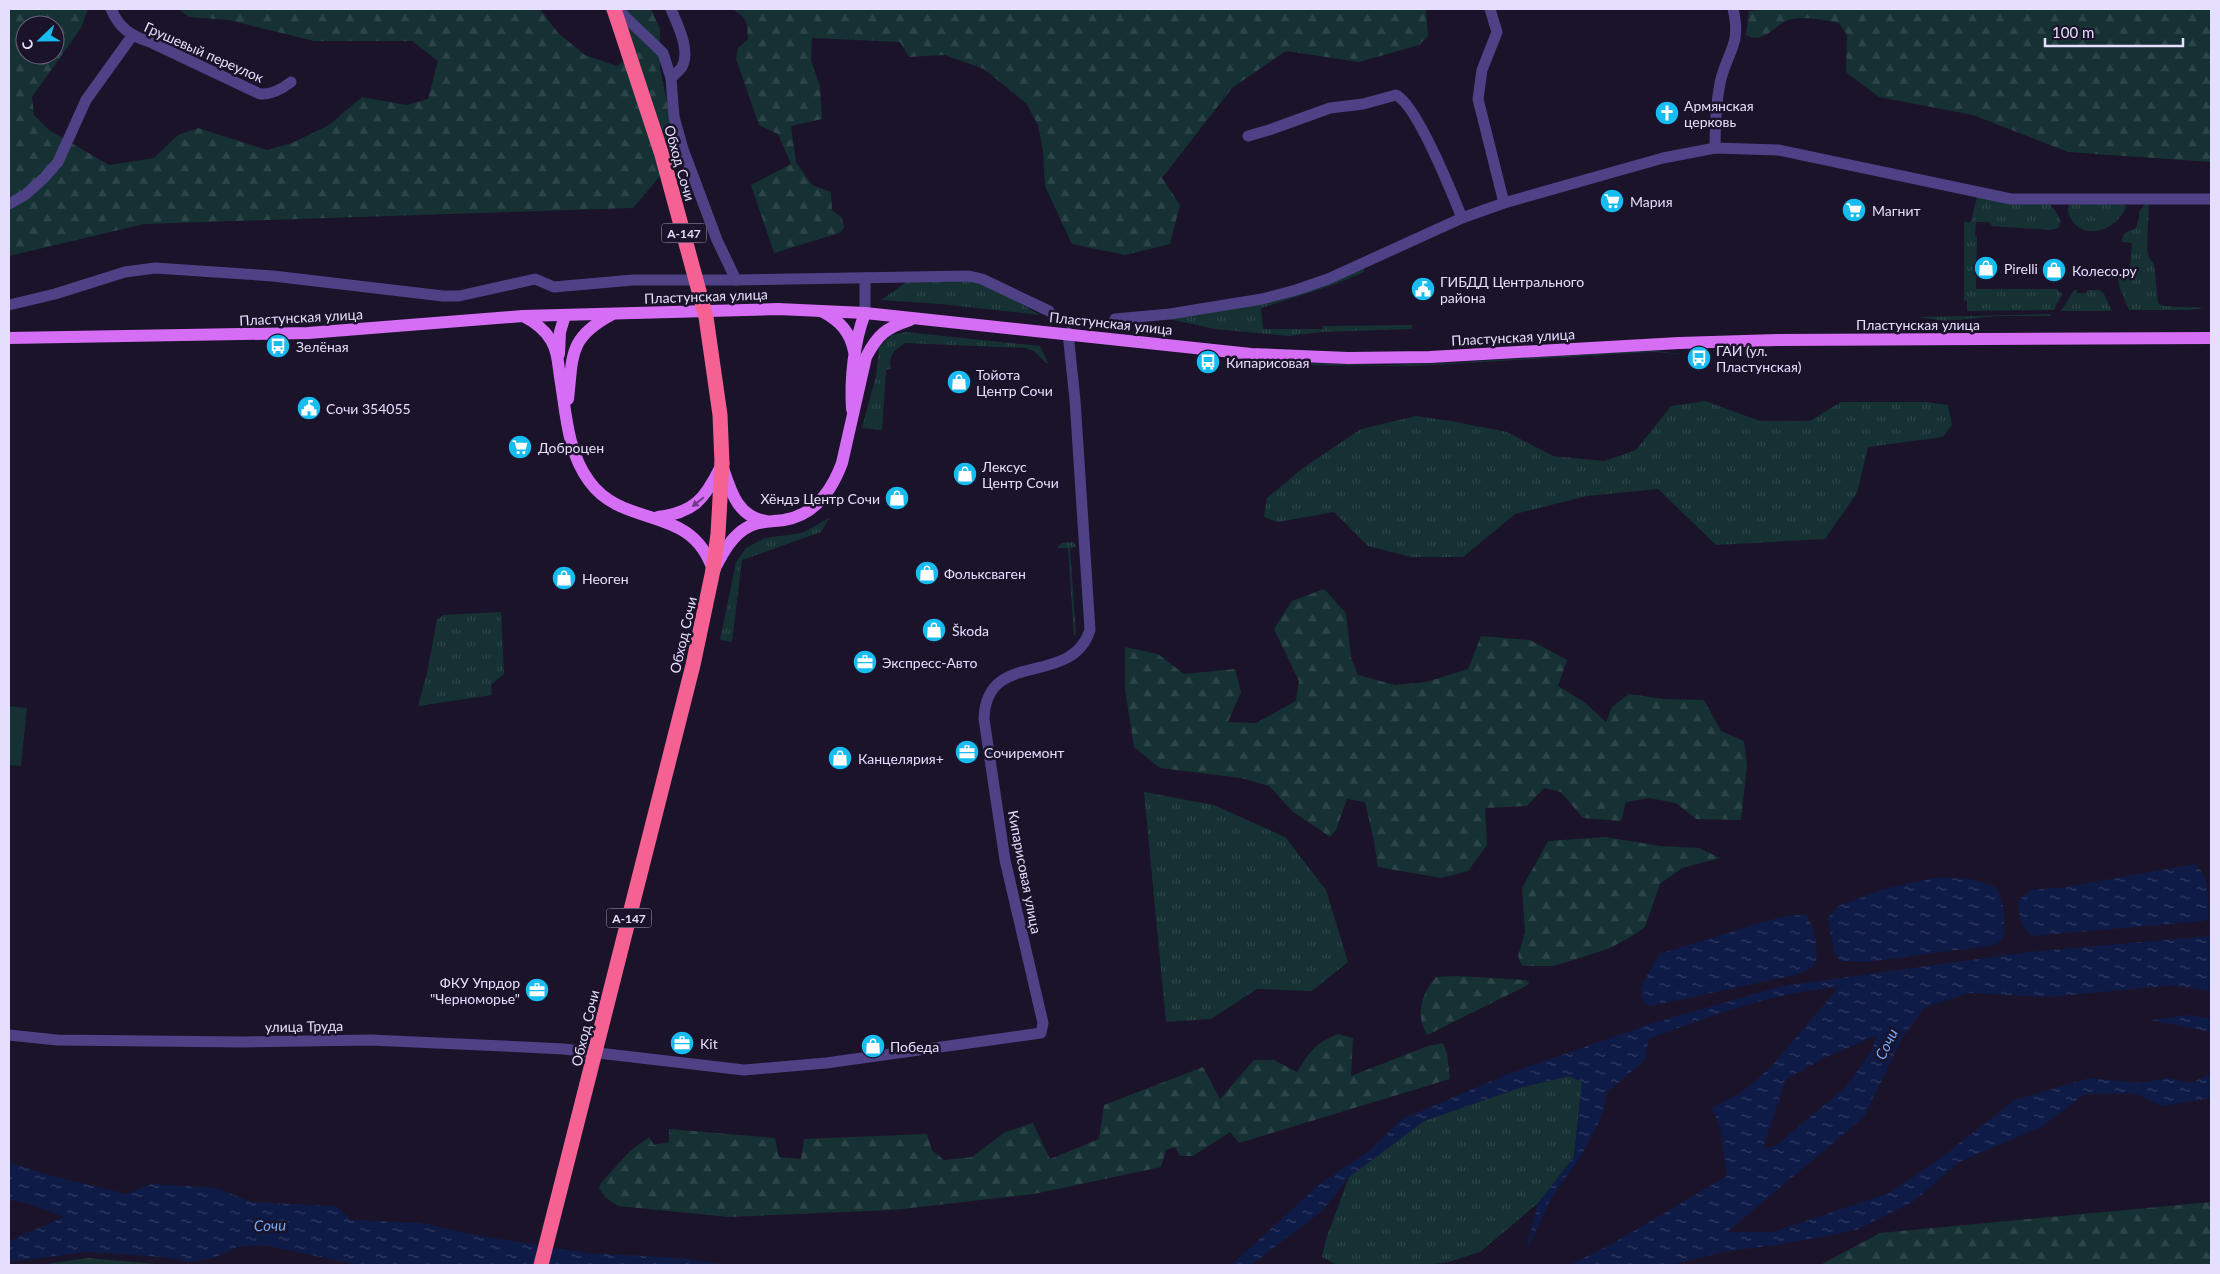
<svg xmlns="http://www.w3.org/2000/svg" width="2220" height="1274" font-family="Lato,sans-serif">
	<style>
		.grass { fill: url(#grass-tufts) }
		.forest { fill: url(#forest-firs); fill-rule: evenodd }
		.garden { fill: #163134 }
		.water { fill: url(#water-ripples); fill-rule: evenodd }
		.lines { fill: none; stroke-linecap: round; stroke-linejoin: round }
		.minor { stroke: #4e4186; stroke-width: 11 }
		.major { stroke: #d66df5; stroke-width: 12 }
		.highway { stroke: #f56193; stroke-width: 15 }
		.highway-bridge { stroke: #f56193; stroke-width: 15 }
		.oneway { fill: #6f3b85 }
		.labels { text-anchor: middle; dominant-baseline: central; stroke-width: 5; stroke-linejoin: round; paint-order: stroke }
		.shield { fill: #1a132a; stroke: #a9a1be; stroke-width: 1 }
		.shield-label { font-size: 12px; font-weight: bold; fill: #e6defd }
		.street-label { font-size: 14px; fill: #e6defd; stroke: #1a132a }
		.poi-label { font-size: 14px; fill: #e6defd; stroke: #1a132a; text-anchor: start }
		.water-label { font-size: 15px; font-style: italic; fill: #73a7f6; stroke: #1a132a }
	</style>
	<defs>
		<pattern id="grass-tufts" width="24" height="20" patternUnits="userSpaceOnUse" patternTransform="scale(1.25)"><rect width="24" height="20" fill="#163134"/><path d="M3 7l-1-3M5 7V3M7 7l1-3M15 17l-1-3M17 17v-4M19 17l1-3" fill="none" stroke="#2d4548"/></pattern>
		<pattern id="forest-firs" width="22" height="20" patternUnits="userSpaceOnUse" patternTransform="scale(1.25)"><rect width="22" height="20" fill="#163134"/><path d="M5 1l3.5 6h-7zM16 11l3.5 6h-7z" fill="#2d4548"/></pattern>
		<pattern id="water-ripples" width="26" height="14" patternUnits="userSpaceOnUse" patternTransform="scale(1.25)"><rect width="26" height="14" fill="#0f1b47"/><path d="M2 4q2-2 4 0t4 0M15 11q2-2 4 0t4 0" fill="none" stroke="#323c62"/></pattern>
	</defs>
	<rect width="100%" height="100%" fill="#1a132a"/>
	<g class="grass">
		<path d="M 1977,196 L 2048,202 L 2054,209 L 2061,221 L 2058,228 L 2050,230 L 1992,226 L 1989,222 L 1976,222 L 1975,236 L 1977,237 L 1976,289 L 2057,289 L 2062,294 L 2054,310 L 1967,311 L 1967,301 L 1964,300 L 1964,222 L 1971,222 Z"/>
		<path d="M 2074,201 L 2124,202 L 2126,208 C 2115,231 2083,242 2070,217 C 2068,212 2067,210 2069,205 Z"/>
		<path d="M 2149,203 L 2147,248 L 2149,258 L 2154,264 L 2158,303 L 2163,306 L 2205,308 L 2189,310 L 2129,310 L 2119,286 L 2118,277 L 2129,277 L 2132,243 L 2122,242 C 2123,230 2127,233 2136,228 L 2139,218 L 2139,212 L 2145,204 Z"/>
		<path d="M 1364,268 L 1364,272 L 1333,285 L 1261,308 L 1263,329 L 1323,329 L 1323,326 L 1413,325 L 1411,329 L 1321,332 L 1289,336 L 1215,329 L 1169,319 Z"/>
		<path d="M 961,278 L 984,283 L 1040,315 L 940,304 L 881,300 L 911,279 Z"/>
		<path d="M 2074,290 L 2077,290 L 2077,293 L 2087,293 L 2087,290 L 2099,290 L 2104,294 L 2112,311 L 2061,311 Z"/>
		<path d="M 2051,314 L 2051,316 L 1997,316 L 1946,321 L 1918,317 Z"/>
		<path d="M 906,332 L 1040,346 L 1048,363 L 1046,363 L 1035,352 L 1026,348 L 905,343 C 894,350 888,356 891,369 L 886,370 L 882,430 L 862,428 L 876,376 L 879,347 L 891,335 Z"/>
		<path d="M 1651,350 L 1681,354 L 1651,352 L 1414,366 L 1296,365 L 1247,361 L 1222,363 L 1248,359 L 1296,363 L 1384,365 L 1449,363 Z"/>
		<path d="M 1705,401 L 1760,421 L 1810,421 L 1841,402 L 1926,402 L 1948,405 L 1952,425 L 1943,437 L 1868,447 L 1857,493 L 1825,539 L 1716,545 L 1658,489 L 1587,496 L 1515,514 L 1463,557 L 1411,557 L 1368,546 L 1334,512 L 1278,522 L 1264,517 L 1267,498 L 1303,468 L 1361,429 L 1416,416 L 1451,421 L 1507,432 L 1553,456 L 1604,461 L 1636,450 L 1671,406 Z"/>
		<path d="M 829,518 L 821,532 L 742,560 L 732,642 L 720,640 L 736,562 L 746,548 L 765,538 L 802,533 Z"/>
		<path d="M 1073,542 L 1077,547 L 1070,548 L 1076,634 L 1074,636 L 1068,548 L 1058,548 L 1058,546 L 1062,543 Z"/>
		<path d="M 501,612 L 504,674 L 491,685 L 492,695 L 418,706 L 427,673 L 437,620 L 443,615 Z"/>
		<path d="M 1144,792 L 1214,805 L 1285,837 L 1326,890 L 1348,962 L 1312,991 L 1257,989 L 1211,1019 L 1166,1022 Z"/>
		<path d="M 1569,1076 L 1582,1082 L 1574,1157 L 1538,1203 L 1480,1252 L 1449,1262 L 1427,1265 L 1337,1265 L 1322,1257 L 1326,1239 L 1349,1177 L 1424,1121 L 1519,1088 Z"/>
	</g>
	<g class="forest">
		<path d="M 9,9 L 88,9 L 81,28 L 32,97 L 34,115 L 49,130 L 109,165 L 154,158 L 178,135 L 198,128 L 267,150 L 292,143 L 329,125 L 362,97 L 406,105 L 428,99 L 438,61 L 412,41 L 314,41 L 229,20 L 189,17 L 179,9 L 540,9 L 558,33 L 585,55 L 617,66 L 625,60 L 605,9 L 651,9 L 660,29 L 660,69 L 670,116 L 683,149 L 633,208 L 144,224 L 9,256 ZM 25,25 L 55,25 L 55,55 L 25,55 Z"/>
		<path d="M 732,9 L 1426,9 L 1428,36 L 1419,45 L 1359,62 L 1286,51 L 1232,88 L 1162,178 L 1180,205 L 1170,244 L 1125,255 L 1072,244 L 1045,186 L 1043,151 L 1038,125 L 1026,103 L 984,69 L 945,55 L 909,57 L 900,42 L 812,38 L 811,61 L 820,86 L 822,119 L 791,126 L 796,162 L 812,185 L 831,192 L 832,210 L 842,218 L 844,228 L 839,233 L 774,253 L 751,185 L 791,164 L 778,134 L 759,125 L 736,59 L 738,48 L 748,39 C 747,20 748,19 732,9 Z"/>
		<path d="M 1776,9 L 2211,9 L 2211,162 L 2068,152 L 1973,115 L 1879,97 L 1846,72 L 1847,35 L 1839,23 C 1823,20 1808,16 1792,19 C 1775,22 1765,46 1746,35 L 1749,11 Z"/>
		<path d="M 1324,589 L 1346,613 L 1351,657 L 1358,675 L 1395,685 L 1426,682 L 1468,669 L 1481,636 L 1530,640 L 1567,660 L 1558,686 L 1584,702 L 1606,722 L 1612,707 L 1629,694 L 1664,699 L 1704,700 L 1721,731 L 1744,741 L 1747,766 L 1741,820 L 1696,819 L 1676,803 L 1649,798 L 1626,802 L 1621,821 L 1583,818 L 1561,792 L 1544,788 L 1527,806 L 1485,808 L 1487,845 L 1468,871 L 1441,878 L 1378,867 L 1374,841 L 1365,802 L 1347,799 L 1336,830 L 1330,837 L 1292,811 L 1269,786 L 1241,778 L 1160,768 L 1134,747 L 1125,689 L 1125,647 L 1158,654 L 1184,674 L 1235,669 L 1241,692 L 1228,722 L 1256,723 L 1296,701 L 1299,681 L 1274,629 L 1292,601 Z"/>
		<path d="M 1605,837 L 1660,846 L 1699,848 L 1720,858 L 1682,868 L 1660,884 L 1645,927 L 1634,935 L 1608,949 L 1554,966 L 1522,966 L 1518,956 L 1525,932 L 1522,888 L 1548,841 Z"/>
		<path d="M 1457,976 L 1526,980 L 1529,982 L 1528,985 L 1427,1035 C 1415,1015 1421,994 1436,977 Z"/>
		<path d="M 1338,1034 L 1353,1038 L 1351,1076 L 1428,1046 L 1443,1043 L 1447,1053 L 1450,1079 L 1239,1143 L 1230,1132 L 1193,1156 L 1180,1156 L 1175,1147 L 1166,1150 L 1161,1167 L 1034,1194 L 893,1210 L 729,1217 L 618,1206 L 606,1198 L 599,1188 L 601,1183 L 630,1151 L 649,1137 L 654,1145 L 669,1142 L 669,1129 L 775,1138 L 779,1157 L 801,1159 L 804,1139 L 927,1134 L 932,1150 L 944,1160 L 972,1157 L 1005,1132 L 1033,1123 L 1050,1159 L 1099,1139 L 1104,1105 L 1203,1067 L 1220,1099 L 1254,1060 L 1274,1060 L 1297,1072 C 1312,1050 1312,1045 1338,1034 Z"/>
		<path d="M 2211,1202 L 2211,1265 L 1820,1265 L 1880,1233 Z"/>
		<path d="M 88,1258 L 167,1265 L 40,1265 Z"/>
	</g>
	<path class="garden" d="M 9,706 L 27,708 L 21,766 L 9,765 Z"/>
	<g class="water">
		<path d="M 2195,864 C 2210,878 2208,897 2209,917 L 2204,921 L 2032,936 C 2021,928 2017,913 2019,899 L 2032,890 L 2066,887 Z"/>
		<path d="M 1938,877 L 1970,879 L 1996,887 C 2005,903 2005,920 2003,938 L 1995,945 L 1867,962 L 1840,961 L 1834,952 L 1828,918 L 1838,906 L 1884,889 Z"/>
		<path d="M 1806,914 C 1815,930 1818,947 1816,965 L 1799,974 L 1651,1006 L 1643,1002 L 1641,987 L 1659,954 L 1780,917 Z"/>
		<path d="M 2211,936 L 2211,991 L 2174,985 L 2050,997 L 1969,993 L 1924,1008 L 1902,1038 L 1864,1117 L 1727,1232 L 1773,1232 L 1889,1193 L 1934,1163 L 2015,1100 L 2089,1078 L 2141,1083 L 2167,1078 L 2190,1083 L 2211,1074 L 2211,1098 L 2162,1106 L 2134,1093 L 2085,1094 L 2043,1126 L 1959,1162 L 1913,1202 L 1856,1230 L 1783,1244 L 1722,1252 L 1672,1265 L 1569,1265 L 1610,1245 L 1727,1176 L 1720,1127 L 1712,1108 L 1742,1092 L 1770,1068 L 1839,987 C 1774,992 1710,1016 1649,1039 L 1644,1061 L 1607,1092 L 1601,1118 L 1581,1156 L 1552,1197 L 1526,1251 L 1538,1203 L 1574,1157 L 1582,1082 L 1569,1076 L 1519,1088 L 1424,1121 L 1349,1177 L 1322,1211 L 1251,1265 L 1231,1265 L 1321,1183 L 1369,1151 L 1402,1119 L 1508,1074 L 1653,1023 L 1783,986 L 2029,952 ZM 1878,1035 L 1870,1053 L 1845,1088 L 1775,1146 L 1763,1148 L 1786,1079 L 1824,1058 Z"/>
		<path d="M 2189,1015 L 2211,1019 L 2211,1032 L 2151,1020 Z"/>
		<path d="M 9,1162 L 44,1174 L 127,1194 L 151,1184 L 217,1188 L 251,1202 L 335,1206 L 352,1220 L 420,1223 L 480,1236 L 587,1253 L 679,1258 L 727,1265 L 359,1265 L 263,1245 L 237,1247 L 214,1258 L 189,1262 L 162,1257 L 88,1252 L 9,1262 L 9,1241 L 64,1217 L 26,1203 L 9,1200 Z"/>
	</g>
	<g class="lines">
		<g class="minor">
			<path d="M 111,9 C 119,28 131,36 150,42 L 260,94 C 272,95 282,89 291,82"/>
			<path d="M 617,9 L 663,53 L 671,78"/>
			<path d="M 671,9 C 677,24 691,50 682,67 C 679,71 674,75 671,78 L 674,117 L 683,149 L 717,240 L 736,280"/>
			<path d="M 1490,9 L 1497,32 L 1482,70 L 1478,99 L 1504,203"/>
			<path d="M 1248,136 L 1269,130 L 1330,108 L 1363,104 L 1396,95 C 1417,105 1452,193 1462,218"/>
			<path d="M 1715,148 C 1715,126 1716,104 1720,83 C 1727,51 1742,45 1733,9"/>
			<path d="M 9,204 L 25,195 L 44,178 L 58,162 L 86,100 L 132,36"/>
			<path d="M 865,278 L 865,313"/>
			<path d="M 9,305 L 55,294 L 125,272 L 155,268 L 273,276 L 443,296 L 459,296 L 535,279 L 554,287 L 633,280 L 736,280 L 969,276 L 982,279 L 1049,311"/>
			<path d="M 1115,319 L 1170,314 L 1262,299 L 1296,290 L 1328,279 L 1462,218 L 1504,203 L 1663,158 L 1715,148 L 1778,150 L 2011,199 L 2211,199"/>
			<path d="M 9,1035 L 57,1040 L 243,1042 L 371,1040 L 503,1046 L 564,1049 L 744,1070 L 826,1063 L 1041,1033 L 1043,1023 L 1005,860 L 984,719 C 986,647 1071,689 1090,630 L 1075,400 L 1068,333"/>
		</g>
		<g class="major">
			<path d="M 823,312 C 840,321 850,332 854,351"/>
			<path d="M 523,316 C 535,322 544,329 551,340 C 558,352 558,364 560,377 C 566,412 567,451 589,481 C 624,530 691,503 713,570"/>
			<path d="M 9,338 L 308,333 L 523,316 L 778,309 L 865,313 L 1251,354 L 1348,358 L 1430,357 L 1679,343 L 1777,340 L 2211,338"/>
			<path d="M 559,354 L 560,332 L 565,315"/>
			<path d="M 568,399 C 573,356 568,338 611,315"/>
			<path d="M 852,409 C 850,378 854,342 865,313"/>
			<path d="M 723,468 C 731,492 738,517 766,521"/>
			<path d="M 658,517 C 693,513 705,499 720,468"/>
			<path d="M 715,568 C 722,555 730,539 743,530 C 755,521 769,522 784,520 C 815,515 832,490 842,463 L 866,357 C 878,334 886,328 910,320"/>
		</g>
		<path class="highway" d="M 713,570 L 718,534 L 722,463"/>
		<g class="highway-bridge">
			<path d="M 614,9 L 662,155 L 706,317 L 720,415 L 722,463"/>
			<path d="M 541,1265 L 693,665 L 713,570"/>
		</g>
	</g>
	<defs><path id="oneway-solid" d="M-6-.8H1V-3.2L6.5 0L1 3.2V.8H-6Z" transform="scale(1.25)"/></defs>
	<use class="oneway" href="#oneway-solid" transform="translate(698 502) rotate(141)"/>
	<defs>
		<g id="church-disc" transform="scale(1.25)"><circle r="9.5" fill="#17bcf0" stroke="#1a132a"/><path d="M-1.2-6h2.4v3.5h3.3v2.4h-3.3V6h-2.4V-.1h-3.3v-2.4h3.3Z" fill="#fff"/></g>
		<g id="supermarket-disc" transform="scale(1.25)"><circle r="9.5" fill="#17bcf0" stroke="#1a132a"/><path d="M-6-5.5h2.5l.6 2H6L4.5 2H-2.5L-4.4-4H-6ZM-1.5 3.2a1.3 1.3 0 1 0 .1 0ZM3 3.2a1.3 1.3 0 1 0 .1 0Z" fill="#fff"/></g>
		<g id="shop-disc" transform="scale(1.25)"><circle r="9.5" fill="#17bcf0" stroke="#1a132a"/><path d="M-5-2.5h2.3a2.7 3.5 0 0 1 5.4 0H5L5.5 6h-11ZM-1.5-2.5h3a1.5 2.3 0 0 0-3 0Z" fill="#fff"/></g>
		<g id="civic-disc" transform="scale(1.25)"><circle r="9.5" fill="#17bcf0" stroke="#1a132a"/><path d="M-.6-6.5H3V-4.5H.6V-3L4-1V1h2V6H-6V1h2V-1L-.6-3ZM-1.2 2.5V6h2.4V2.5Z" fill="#fff"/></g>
		<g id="bus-disc" transform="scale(1.25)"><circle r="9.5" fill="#17bcf0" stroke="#1a132a"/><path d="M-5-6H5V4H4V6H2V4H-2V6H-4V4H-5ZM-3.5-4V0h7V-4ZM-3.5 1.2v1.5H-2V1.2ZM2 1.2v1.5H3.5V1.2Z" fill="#fff"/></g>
		<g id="office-disc" transform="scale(1.25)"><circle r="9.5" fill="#17bcf0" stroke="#1a132a"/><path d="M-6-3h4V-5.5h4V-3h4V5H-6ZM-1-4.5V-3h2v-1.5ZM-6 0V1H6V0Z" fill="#fff"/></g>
	</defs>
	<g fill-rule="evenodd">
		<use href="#church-disc" x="1667" y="113"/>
		<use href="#supermarket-disc" x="1612" y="201"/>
		<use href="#supermarket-disc" x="1854" y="210"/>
		<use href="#shop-disc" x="1986" y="268"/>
		<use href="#shop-disc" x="2054" y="270"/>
		<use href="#civic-disc" x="1423" y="289"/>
		<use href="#bus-disc" x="278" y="346"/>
		<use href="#bus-disc" x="1699" y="358"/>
		<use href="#bus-disc" x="1208" y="362"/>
		<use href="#shop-disc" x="959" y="382"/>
		<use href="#civic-disc" x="309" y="408"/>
		<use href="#supermarket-disc" x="520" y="447"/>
		<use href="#shop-disc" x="965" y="474"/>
		<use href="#shop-disc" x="897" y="498"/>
		<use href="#shop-disc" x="927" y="573"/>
		<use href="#shop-disc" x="564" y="578"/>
		<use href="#shop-disc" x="934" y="630"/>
		<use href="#office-disc" x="865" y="662"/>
		<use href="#office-disc" x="967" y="752"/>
		<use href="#shop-disc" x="840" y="758"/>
		<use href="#office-disc" x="537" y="990"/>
		<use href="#office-disc" x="682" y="1043"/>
		<use href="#shop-disc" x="873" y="1046"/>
	</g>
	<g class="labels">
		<g class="shield">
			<rect x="661.5" y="223.5" width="45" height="19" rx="4"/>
			<rect x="606.5" y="908.5" width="45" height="19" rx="4"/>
		</g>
		<g class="shield-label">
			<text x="684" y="233">А-147</text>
			<text x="629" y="918">А-147</text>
		</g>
		<g class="street-label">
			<text transform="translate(204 52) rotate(24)">Грушевый переулок</text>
			<text transform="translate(680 163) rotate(74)">Обход Сочи</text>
			<text transform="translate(706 296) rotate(-2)">Пластунская улица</text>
			<text transform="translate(301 317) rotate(-3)">Пластунская улица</text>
			<text transform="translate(1111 323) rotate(6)">Пластунская улица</text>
			<text x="1918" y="324">Пластунская улица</text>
			<text transform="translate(1513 337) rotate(-3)">Пластунская улица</text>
			<text transform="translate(683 635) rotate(-77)">Обход Сочи</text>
			<text transform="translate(1025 872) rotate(79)">Кипарисовая улица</text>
			<text transform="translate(304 1026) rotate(-1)">улица Труда</text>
			<text transform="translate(585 1028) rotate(-76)">Обход Сочи</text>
		</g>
		<g class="poi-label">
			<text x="1684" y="105">Армянская<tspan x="1684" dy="16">церковь</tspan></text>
			<text x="1630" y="201">Мария</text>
			<text x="1872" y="210">Магнит</text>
			<text x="2004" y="268">Pirelli</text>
			<text x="2072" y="270">Колесо.ру</text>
			<text x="1440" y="281">ГИБДД Центрального<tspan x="1440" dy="16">района</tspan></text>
			<text x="296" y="346">Зелёная</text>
			<text x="1716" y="350">ГАИ (ул.<tspan x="1716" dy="16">Пластунская)</tspan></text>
			<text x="1226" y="362">Кипарисовая</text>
			<text x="976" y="374">Тойота<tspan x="976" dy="16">Центр Сочи</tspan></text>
			<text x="326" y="408">Сочи 354055</text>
			<text x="538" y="447">Доброцен</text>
			<text x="982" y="466">Лексус<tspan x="982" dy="16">Центр Сочи</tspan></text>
			<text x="880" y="498" text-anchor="end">Хёндэ Центр Сочи</text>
			<text x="944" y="573">Фольксваген</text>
			<text x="582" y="578">Неоген</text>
			<text x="952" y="630">Škoda</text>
			<text x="882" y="662">Экспресс-Авто</text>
			<text x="984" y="752">Сочиремонт</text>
			<text x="858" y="758">Канцелярия+</text>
			<text x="520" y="982" text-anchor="end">ФКУ Упрдор<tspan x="520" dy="16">"Черноморье"</tspan></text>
			<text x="700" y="1043">Kit</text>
			<text x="890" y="1046">Победа</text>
		</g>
		<g class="water-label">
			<text transform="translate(1886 1044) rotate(-64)">Сочи</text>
			<text transform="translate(270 1225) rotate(-1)">Сочи</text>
		</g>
	</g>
	<rect width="2220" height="1274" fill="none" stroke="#e6defd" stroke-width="20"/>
	<g transform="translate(40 40) rotate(248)"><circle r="24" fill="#1a132a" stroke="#6c647e"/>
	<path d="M0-4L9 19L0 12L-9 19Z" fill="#17bcf0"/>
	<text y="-8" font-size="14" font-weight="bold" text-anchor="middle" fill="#e6defd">С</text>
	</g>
	<path d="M2045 38v8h138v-8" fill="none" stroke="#e6defd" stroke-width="2.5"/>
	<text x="2052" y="38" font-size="15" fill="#e6defd" stroke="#1a132a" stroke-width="4" paint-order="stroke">100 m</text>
</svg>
